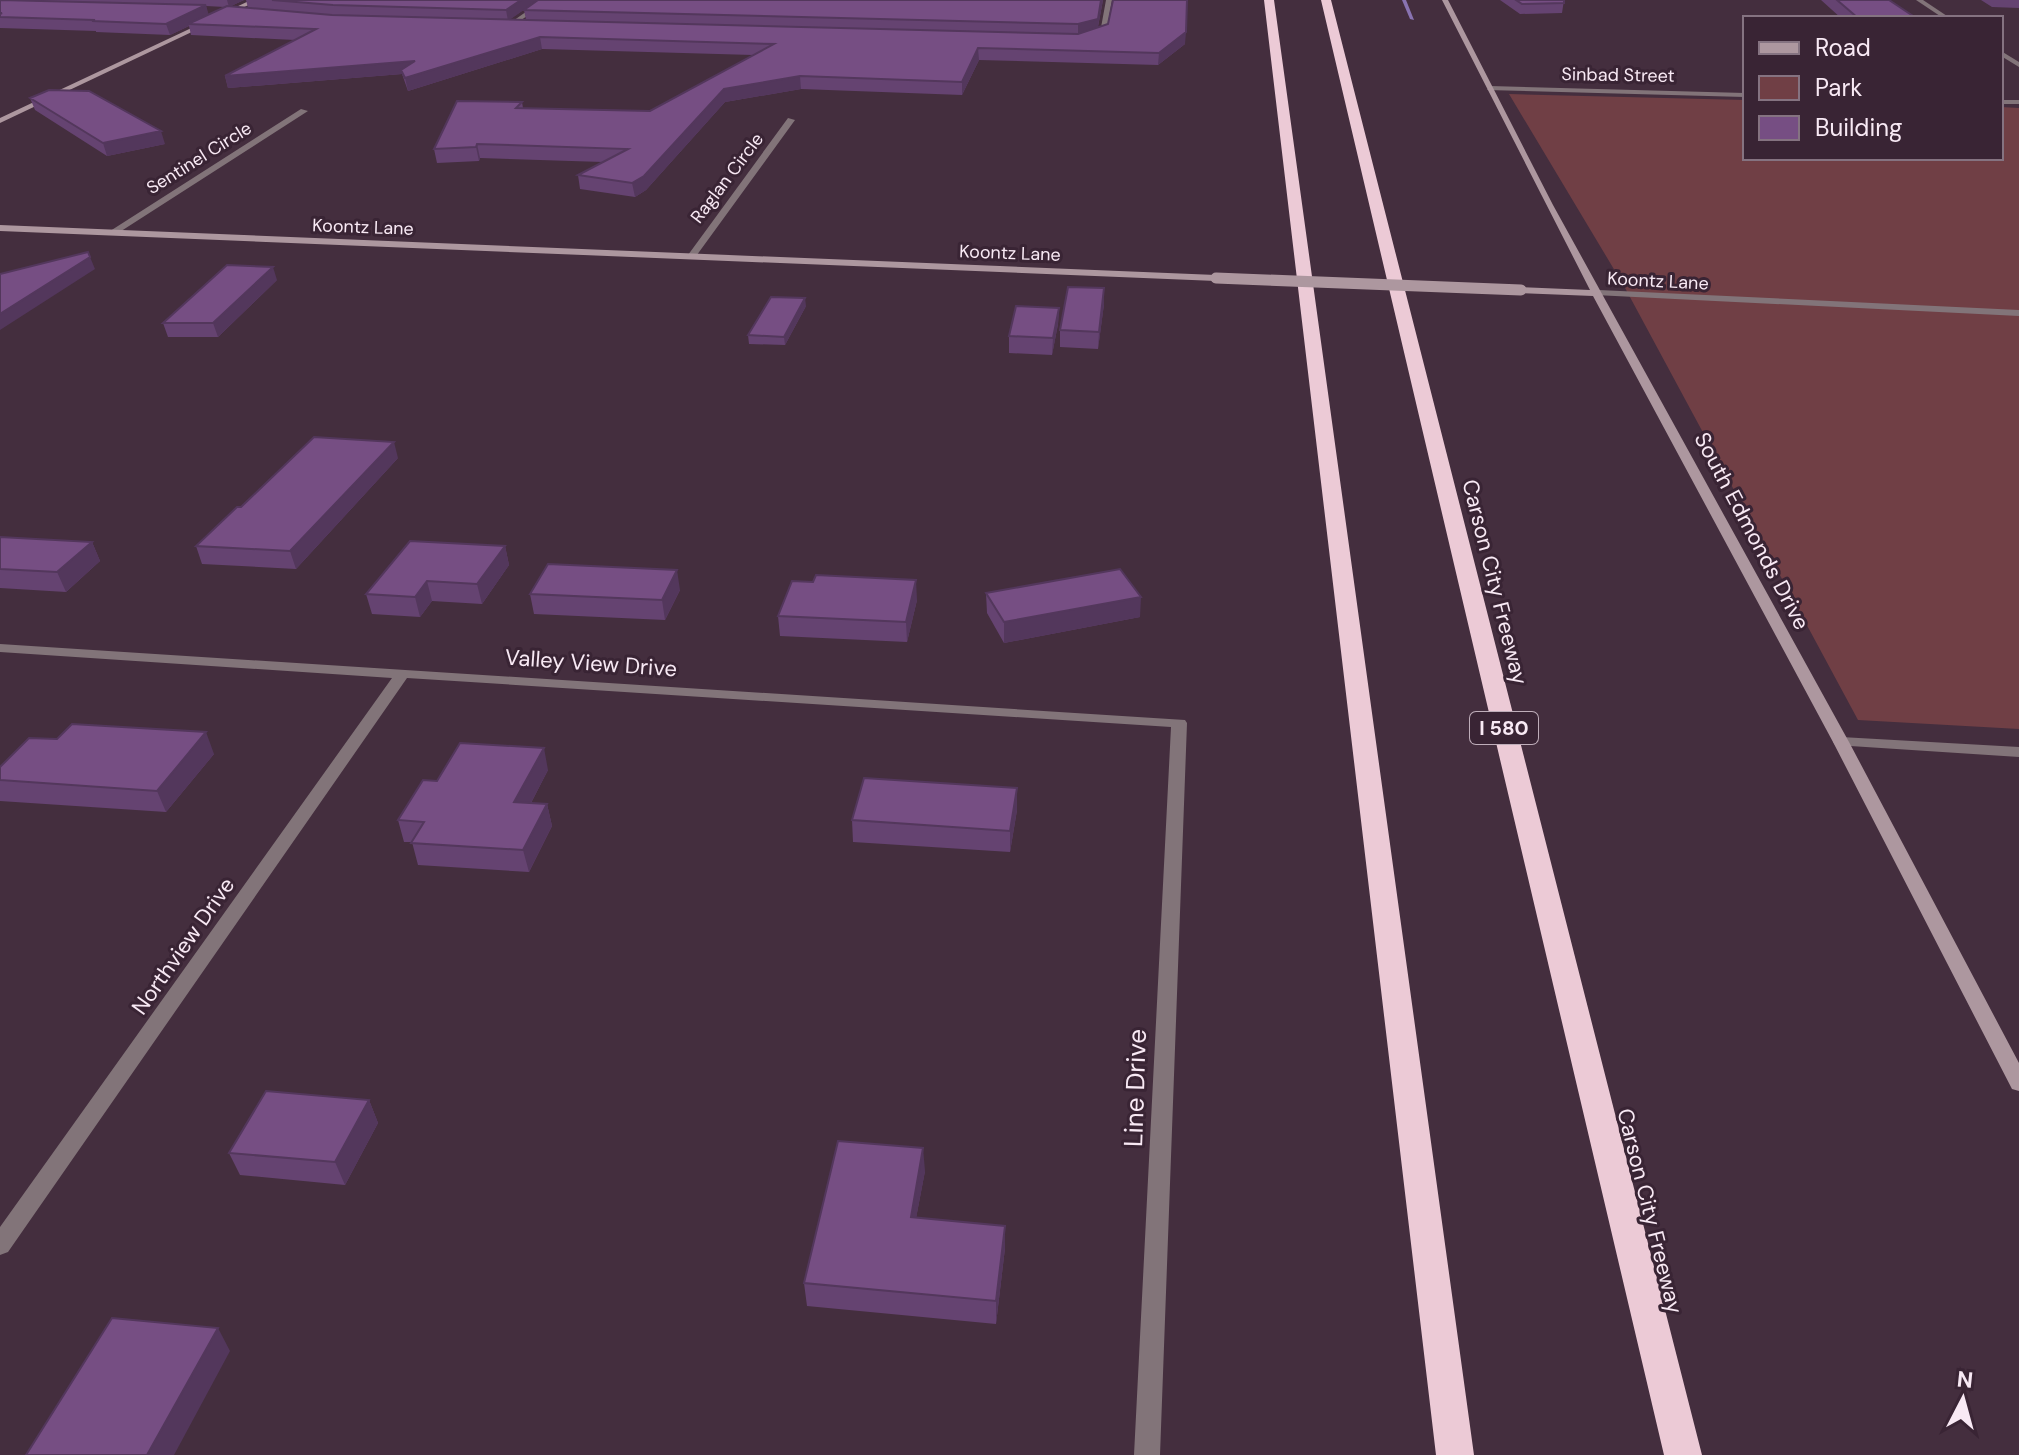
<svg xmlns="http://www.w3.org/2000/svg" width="2019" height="1455" viewBox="0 0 2019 1455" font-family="'DM Sans',sans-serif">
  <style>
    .green { fill: #703f45 }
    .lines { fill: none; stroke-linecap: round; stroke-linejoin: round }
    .stream { fill: #8973b1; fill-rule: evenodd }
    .street { fill: #827479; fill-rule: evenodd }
    .secondary { fill: #ad979f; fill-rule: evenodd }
    .highway { fill: #eccad6; fill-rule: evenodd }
    .secondary-bridge-far1 { stroke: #ad979f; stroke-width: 9 }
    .secondary-bridge { stroke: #ad979f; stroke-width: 11 }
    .wall { fill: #654371; fill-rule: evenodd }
    .shaded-wall { fill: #53375c }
    .building { fill: #764e83; stroke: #53375c; stroke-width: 2 }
    .labels { text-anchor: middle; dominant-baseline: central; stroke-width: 6; stroke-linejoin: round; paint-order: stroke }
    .far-street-label { font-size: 18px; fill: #f8e9f4; stroke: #392434 }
    .shield { fill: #392434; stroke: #bfaeba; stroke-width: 2 }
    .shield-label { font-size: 20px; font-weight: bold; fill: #f8e9f4 }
    .street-label { font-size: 22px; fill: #f8e9f4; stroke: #392434 }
    .near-street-label { font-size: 26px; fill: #f8e9f4; stroke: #392434 }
  </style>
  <rect width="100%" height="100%" fill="#442e3e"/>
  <!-- green -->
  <path class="green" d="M1509,94L1745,100V158H2001V107L2019,108V729L1858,720L1624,286Z"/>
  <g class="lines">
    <!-- stream -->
    <path class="stream" d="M1402,0H1406L1414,20L1410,19Z"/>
    <!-- street -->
    <path class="street" d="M543,0H550L514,25H510V23Z
      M1106,0H1112L1106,34L1090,39V37L1100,33Z
      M1916,0H1923L1950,18H1943Z
      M2001,51L2019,62V67L2001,56Z
      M1490,86L1745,93V97L1487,90Z
      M2001,100H2019V104H2001Z
      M301,109L308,111L115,235L107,233Z
      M788,118L795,120L694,259H688V255Z
      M1599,290L2019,310V316L1595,295V291Z
      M0,644L1185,720L1187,723L1160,1455H1134L1171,727L407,678L8,1252L0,1255V1227L392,678L0,652Z
      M1841,737L2019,747V757L1835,745L1833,742Z"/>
    <!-- secondary -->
    <path class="secondary" d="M251,0H259L0,123V118Z
      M1442,0H1448L1553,205L1849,742L2019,1063V1091L2012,1089L1833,742L1593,296L1521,293L1516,290L1521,287L1590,290Z
      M0,225L1216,275L1221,278L1216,281L0,231Z"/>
    <!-- highway -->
    <path class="highway" d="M1264,0H1274L1474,1455H1436Z
      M1321,0H1331L1702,1455H1664Z"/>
    <!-- secondary-bridge-far1 -->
    <path class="secondary-bridge-far1" d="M1216,278L1253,279"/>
    <!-- secondary-bridge -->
    <path class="secondary-bridge" d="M1216,278L1521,290"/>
  </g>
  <!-- wall -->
  <path class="wall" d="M0,0H244L231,6L248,8L246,0H538L510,19L526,20L524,10L1103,0L1098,27L1185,44L1158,65L979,60L962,95L801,89L725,102L646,190L635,197L580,189L578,175L603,162L480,158L479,161L437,163L434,149L522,102L523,108L650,111L753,55L542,49L408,91L402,74L228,88L225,76L295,40L191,35L189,26L170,35L96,32V31L0,28ZM206,6L225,7L208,15Z
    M1500,0H1564L1562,13L1520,14Z
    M1821,0H1889L1916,18H1841Z
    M1981,0H2019V8L1992,7Z
    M30,98L165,144L107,156L35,110Z
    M277,280L218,337H168L163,323Z
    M1104,288V304L1098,349L1060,347V330Z
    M806,306L785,345L749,344L748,335Z
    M1059,308L1058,324L1052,355L1009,353V336Z
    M398,458L296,569L202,564L196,546L241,507Z
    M0,537L92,542L100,561L66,592L0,588Z
    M505,546L509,565L482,604L432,601L420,617L372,614L366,594Z
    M680,590L665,620L534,614L530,594Z
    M986,593L1140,617L1004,643L987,613Z
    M917,600L907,642L780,636L778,616Z
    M214,754L166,812L0,801V767Z
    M548,770L531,803L547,804L552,826L529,872L418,865L412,842H404L398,820L437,781Z
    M1017,810L1010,852L853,842L852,820Z
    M369,1100L378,1123L345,1185L240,1175L229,1153Z
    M925,1171L916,1218L1005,1248L996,1324L807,1306L804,1283Z"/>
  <!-- shaded-wall -->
  <path class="shaded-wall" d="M227,0H244L229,7Z
    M521,0H538L508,21L506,10Z
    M1101,0H1103L1097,31L1078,35V24Z
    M206,5L209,16L188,24L189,26L170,35L166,24Z
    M1186,32L1185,44L1158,65L1159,53Z
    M540,37L542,49L408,91L405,78Z
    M978,48L979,60L962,95V82Z
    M415,61L401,70L402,74L228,88L225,76Z
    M800,76L801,89L725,102L646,190L635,197L632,183L724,89Z
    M161,131L165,144L107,156L103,143Z
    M477,144L480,158L479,161L476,147Z
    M90,257L95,269L0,330V314Z
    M273,267L277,280L218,337L213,323Z
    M1104,288V304L1098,349L1099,332Z
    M805,298L806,306L785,345L784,337Z
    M1059,308L1058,324L1052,355L1053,338Z
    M394,442L398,458L296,569L290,551Z
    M92,542L100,561L66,592L57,572Z
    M505,546L509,565L482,604L477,584Z
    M677,570L680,590L665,620L662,600Z
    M916,580L917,600L907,642L906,622Z
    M427,581L432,601L420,617L415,597Z
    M1141,597L1140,617L1004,643V622Z
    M206,732L214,754L166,812L157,791Z
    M544,748L548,770L520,824L514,802Z
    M1017,788V810L1010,852V831Z
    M547,804L552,826L529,872L523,850Z
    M369,1100L378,1123L345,1185L335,1162Z
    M923,1148L925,1171L912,1240L911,1217Z
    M1005,1226V1248L996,1324V1301Z
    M218,1328L230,1351L174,1455H147Z"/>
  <!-- building -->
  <path class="building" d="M0,0L206,5L166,24L92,21L95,20L0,17V14L2,13H0Z
    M272,0H521L506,10L333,5Z
    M538,0H1101L1098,19L1078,24L524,10Z
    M1113,0H1187L1186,32L1159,53L978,48L962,82L800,76L724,89L644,176L632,183L578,175L628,149L477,144L476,147L434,149L457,101L522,102L516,108L650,111L774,44L540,37L405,78L401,70L415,61L225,76L316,29L188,24L227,6L332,15L1078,34L1108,24Z
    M1516,0H1564V3L1522,4Z
    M1837,0H1889L1916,18H1858Z
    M49,90L89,91L161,131L103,143L30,98Z
    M88,252L90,257L0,314V274Z
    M227,265L273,267L213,323H163Z
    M1068,287L1104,288L1099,332L1060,330Z
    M771,297L805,298L784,337L748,335Z
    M1016,306L1059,308L1053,338L1009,336Z
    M314,437L394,442L290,551L196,546L237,507H241Z
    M0,537L92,542L57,572L0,569Z
    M410,541L505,546L477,584L427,581L415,597L366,594Z
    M548,564L677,570L662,600L530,594Z
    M1120,569L1141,597L1004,622L986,593Z
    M816,575L916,580L906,622L778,616L792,581L813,582Z
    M72,724L206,732L157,791L0,780V767L29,738L57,739Z
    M460,743L544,748L514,802L547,804L523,850L411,843L424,822L398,820L423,780L437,781Z
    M864,778L1017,788L1010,831L852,820Z
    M266,1091L369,1100L335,1162L229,1153Z
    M838,1141L923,1148L911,1217L1005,1226L996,1301L804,1283Z
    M112,1318L218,1328L147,1455H26Z"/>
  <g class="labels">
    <!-- far-street labels -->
    <g class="far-street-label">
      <text transform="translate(1618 75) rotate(1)">Sinbad Street</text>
      <text transform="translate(199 158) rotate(-32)">Sentinel Circle</text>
      <text transform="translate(727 178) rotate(-53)">Raglan Circle</text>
      <text transform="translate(363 227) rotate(2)">Koontz Lane</text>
      <text transform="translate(1010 253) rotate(2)">Koontz Lane</text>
      <text transform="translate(1658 281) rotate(3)">Koontz Lane</text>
    </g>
    <!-- shield labels -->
    <rect class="shield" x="1470" y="712" width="68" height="32" rx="6"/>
    <g class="shield-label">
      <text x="1504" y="728">I 580</text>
    </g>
    <!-- street labels -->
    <g class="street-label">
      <text transform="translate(1752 531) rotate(62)">South Edmonds Drive</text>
      <text transform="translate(1495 582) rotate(76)">Carson City Freeway</text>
      <text transform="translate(591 663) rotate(4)">Valley View Drive</text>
      <text transform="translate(183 946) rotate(-55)">Northview Drive</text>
      <text transform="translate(1650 1211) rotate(76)">Carson City Freeway</text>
    </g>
    <!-- near-street labels -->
    <g class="near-street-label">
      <text transform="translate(1135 1088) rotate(-88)">Line Drive</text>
    </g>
  </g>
  <!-- legend -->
  <rect x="1743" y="16" width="260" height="144" fill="#392434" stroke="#857381" stroke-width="2"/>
  <rect x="1759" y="42" width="40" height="12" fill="#ad979f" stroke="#857381" stroke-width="2"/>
  <text x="1815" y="56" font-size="24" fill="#f8e9f4">Road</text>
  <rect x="1759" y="76" width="40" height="24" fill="#703f45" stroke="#857381" stroke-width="2"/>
  <text x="1815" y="96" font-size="24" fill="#f8e9f4">Park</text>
  <rect x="1759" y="116" width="40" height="24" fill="#764e83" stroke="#857381" stroke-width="2"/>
  <text x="1815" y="136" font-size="24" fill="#f8e9f4">Building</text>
  <!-- north arrow -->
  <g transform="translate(1963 1399) rotate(6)" stroke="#392434" stroke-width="6" paint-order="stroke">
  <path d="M0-6L14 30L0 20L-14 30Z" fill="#f8e9f4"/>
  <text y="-12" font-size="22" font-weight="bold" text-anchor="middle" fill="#f8e9f4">N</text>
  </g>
</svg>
